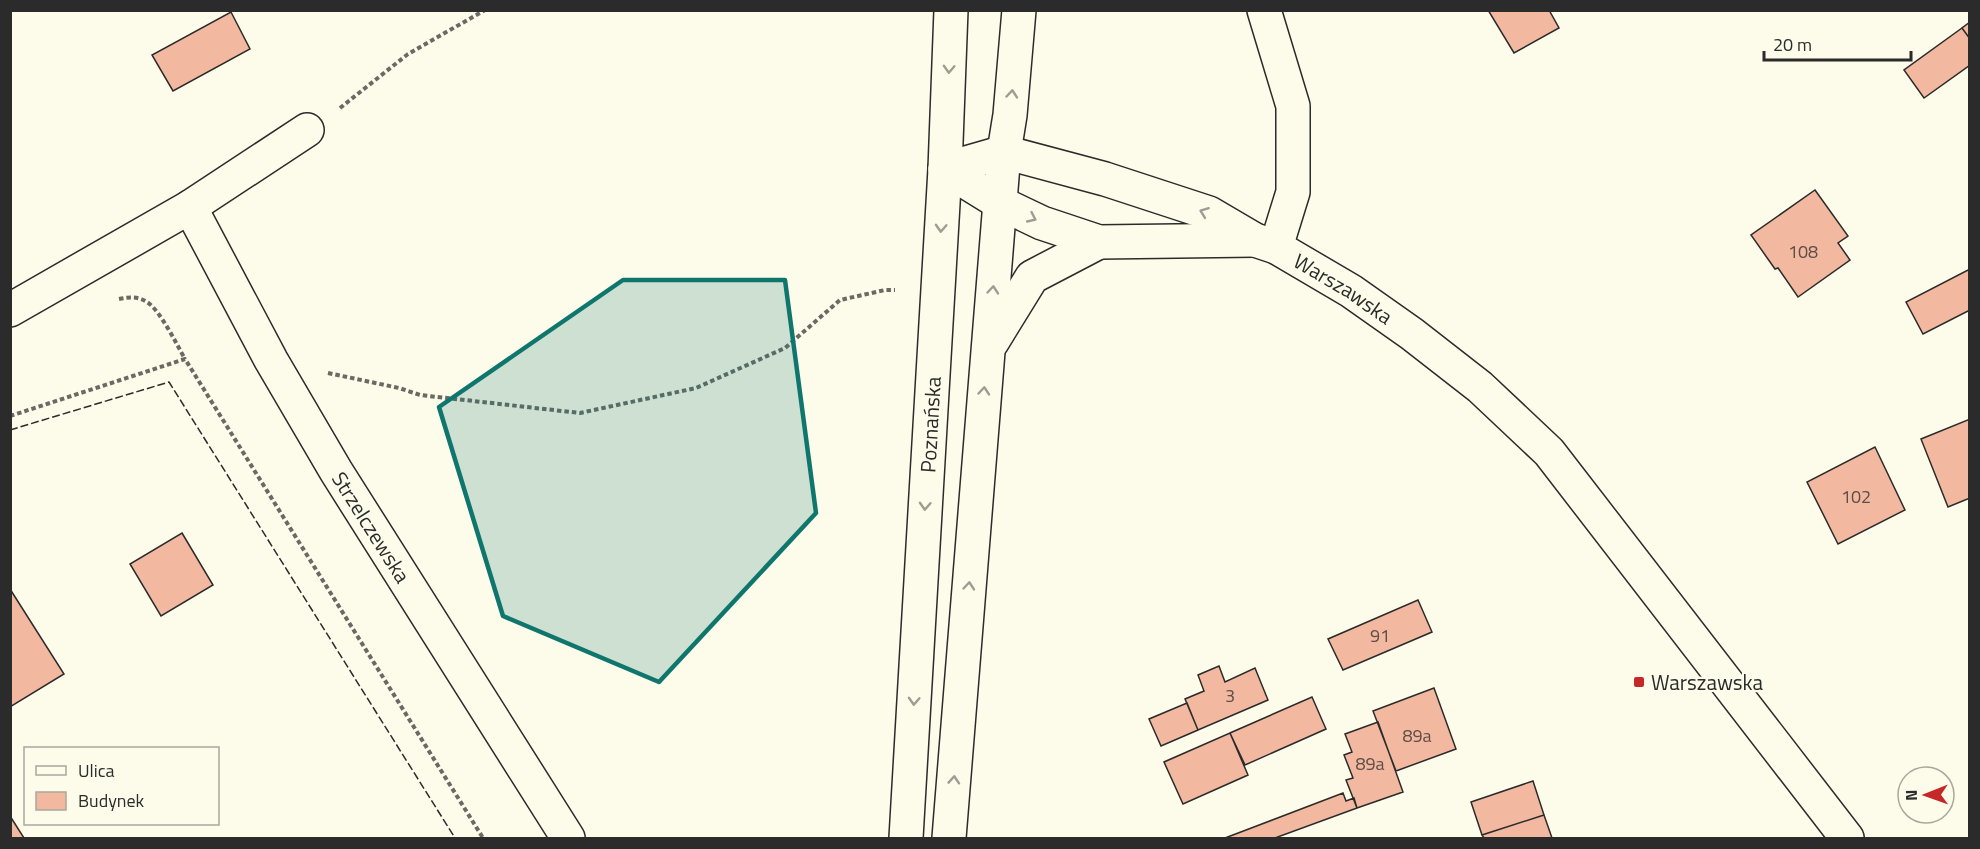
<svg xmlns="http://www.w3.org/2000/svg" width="1980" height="849" viewBox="0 0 1980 849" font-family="'Titillium Web',sans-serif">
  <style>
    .building { fill: #f2b8a0; stroke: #2b2b2b; stroke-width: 1.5 }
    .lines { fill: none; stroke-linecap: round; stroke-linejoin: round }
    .minor-casing { stroke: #2b2b2b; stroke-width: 36 }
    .major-casing { stroke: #2b2b2b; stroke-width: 36 }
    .path { stroke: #6a6964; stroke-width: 4; stroke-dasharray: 4.5 3; stroke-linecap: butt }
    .minor { stroke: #fdfbea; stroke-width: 33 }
    .major { stroke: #fdfbea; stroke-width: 33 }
    .fence { stroke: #2b2b2b; stroke-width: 1.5; stroke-dasharray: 8 3; stroke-linecap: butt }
    .oneway { stroke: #9e9d94 }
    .marked { fill: #0f766e; fill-opacity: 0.2; stroke: #0f766e; stroke-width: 4.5; stroke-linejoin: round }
    .poi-dot { fill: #c62828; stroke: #fdfbea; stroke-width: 2 }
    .labels { text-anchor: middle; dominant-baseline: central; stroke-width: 4.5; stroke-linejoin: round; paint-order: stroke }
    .number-label { font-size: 18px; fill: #5d4e48 }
    .street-label { font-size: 21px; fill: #2b2b2b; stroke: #fdfbea }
    .poi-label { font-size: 21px; fill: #2b2b2b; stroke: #fdfbea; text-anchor: start }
  </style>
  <rect width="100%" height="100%" fill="#fdfbea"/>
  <!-- building -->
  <path class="building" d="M1488,10H1549L1559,28L1514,53Z
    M231,12L250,49L173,91L152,55Z
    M1970,22V39L1962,28Z
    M1962,28L1970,39V65L1924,98L1904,70Z
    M1815,190L1848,236L1838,243L1850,260L1798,297L1778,268L1775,269L1751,235Z
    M1970,269V310L1923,334L1906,302Z
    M1970,419V498L1948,507L1921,439Z
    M1875,447L1905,510L1838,544L1807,482Z
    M182,533L213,585L161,616L130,564Z
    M10,589L64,674L10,707Z
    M1418,600L1432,632L1343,670L1328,639Z
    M1219,666L1225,682L1255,668L1268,700L1198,730L1185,699L1204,691L1198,675Z
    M1434,688L1456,749L1396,771L1373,711Z
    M1312,697L1326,729L1245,765L1230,733Z
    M1187,703L1198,730L1161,746L1149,719Z
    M1378,722L1403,792L1357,808L1346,780L1353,778L1344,755L1352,752L1345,734Z
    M1230,733L1248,775L1183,804L1164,762Z
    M1533,781L1544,815L1482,835L1471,802Z
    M1343,793L1346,801L1354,798L1357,808L1275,838H1225Z
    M1544,815L1552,838H1484L1482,835Z
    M10,816L24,838H10Z"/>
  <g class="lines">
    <!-- minor casing -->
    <g class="minor-casing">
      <g id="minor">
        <path d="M1264,10L1293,106V192L1276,247"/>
        <path id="s1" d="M190,207L271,360L336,471L568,838"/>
        <path d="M10,310L190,207L307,130"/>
      </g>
    </g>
    <!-- major casing -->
    <g class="major-casing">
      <g id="major">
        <path id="s2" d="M945,169L1004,152L1105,179L1209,213L1255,240L1276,247L1351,291L1412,334L1480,387L1549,452L1847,838"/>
        <path d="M945,169L1000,203L1042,223L1099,242L1255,240"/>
        <path d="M992,342L1032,277L1099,242"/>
        <path id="s3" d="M906,838L945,169L951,10"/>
        <path d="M949,838L1004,152L1010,115L1019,10"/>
      </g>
    </g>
    <!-- path -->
    <path class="path" d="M340,108L408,54L485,10
      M119,299C129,297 138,296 147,302C160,310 177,345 185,359
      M328,373L399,388L420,395L580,413L696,388L785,348L840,300L885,290H895
      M10,416L185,359L483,838"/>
    <!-- minor -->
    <use href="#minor" class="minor"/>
    <!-- major -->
    <use href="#major" class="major"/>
    <!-- fence -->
    <path class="fence" d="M10,430L169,382L455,838"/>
  </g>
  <!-- one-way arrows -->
  <defs><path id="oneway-chevron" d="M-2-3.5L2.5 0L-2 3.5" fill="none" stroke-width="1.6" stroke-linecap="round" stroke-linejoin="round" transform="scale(1.5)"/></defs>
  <g class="oneway">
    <use href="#oneway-chevron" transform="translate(949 69) rotate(92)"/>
    <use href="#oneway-chevron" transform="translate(1012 94) rotate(-85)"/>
    <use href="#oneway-chevron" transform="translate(1204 212) rotate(-159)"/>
    <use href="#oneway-chevron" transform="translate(1032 218) rotate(25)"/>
    <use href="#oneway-chevron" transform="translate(941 228) rotate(93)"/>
    <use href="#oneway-chevron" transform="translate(993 290) rotate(-85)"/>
    <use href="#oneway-chevron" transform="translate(984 391) rotate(-85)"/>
    <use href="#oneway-chevron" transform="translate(925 506) rotate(93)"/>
    <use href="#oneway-chevron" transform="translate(969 586) rotate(-85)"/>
    <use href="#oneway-chevron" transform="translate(914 701) rotate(93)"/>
    <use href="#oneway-chevron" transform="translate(954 780) rotate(-86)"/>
  </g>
  <!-- marked area -->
  <path class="marked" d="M623,280H785L816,513L659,682L503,616L439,407Z"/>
  <!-- markers -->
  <rect class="poi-dot" x="1633" y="676" width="12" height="12" rx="3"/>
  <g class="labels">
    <!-- number labels -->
    <g class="number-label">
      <text x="1803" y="251">108</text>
      <text x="1856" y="496">102</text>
      <text x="1380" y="635">91</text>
      <text x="1230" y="695">3</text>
      <text x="1417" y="735">89a</text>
      <text x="1370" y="763">89a</text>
    </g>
    <!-- street labels -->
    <g class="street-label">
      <text stroke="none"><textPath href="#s2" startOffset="430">Warszawska</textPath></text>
      <text stroke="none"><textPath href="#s3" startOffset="414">Poznańska</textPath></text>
      <text stroke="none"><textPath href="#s1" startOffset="368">Strzelczewska</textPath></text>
    </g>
    <!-- poi labels -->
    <g class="poi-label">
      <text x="1651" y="682">Warszawska</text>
    </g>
  </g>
  <!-- border -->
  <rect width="1980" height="849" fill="none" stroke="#2b2b2b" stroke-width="24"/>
  <!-- legend -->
  <rect x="24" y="747" width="195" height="78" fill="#fdfbea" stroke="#a9a89e" stroke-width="1.5"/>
  <rect x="36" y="766" width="30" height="9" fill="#fdfbea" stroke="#a9a89e" stroke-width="1.5"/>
  <text x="78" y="777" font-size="18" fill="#2b2b2b">Ulica</text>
  <rect x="36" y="792" width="30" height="18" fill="#f2b8a0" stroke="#a9a89e" stroke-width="1.5"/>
  <text x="78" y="807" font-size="18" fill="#2b2b2b">Budynek</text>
  <!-- north arrow -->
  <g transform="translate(1926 795) rotate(269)"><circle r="28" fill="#fdfbea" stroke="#a9a89e" stroke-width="1.5"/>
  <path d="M0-4.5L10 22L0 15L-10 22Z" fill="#c62828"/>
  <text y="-9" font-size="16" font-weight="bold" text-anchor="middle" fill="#2b2b2b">N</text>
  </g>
  <!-- scale -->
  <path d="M1764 51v9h147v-9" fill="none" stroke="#2b2b2b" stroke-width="3"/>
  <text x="1773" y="51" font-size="18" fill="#2b2b2b" stroke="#fdfbea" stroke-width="4.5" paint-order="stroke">20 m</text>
</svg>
